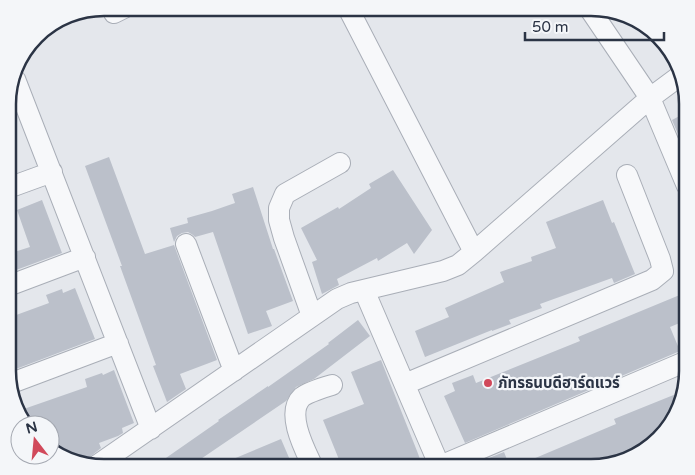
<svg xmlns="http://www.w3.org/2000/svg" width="695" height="475" viewBox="0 0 695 475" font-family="'Varela Round','Noto Sans Thai',sans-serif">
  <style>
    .building { fill: #bbc0ca }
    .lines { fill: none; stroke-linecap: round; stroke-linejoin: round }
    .street-casing { stroke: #a9aeb7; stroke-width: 22 }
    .street { stroke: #f7f8fa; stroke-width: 20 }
    .poi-dot { fill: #d1495b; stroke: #f4f6f9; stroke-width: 2 }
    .labels { text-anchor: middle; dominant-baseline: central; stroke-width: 4.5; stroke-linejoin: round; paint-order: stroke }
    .poi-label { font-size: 15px; font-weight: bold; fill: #2b3445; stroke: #f4f6f9; text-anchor: start }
    .rim { fill: none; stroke: #2b3445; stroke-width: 2.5 }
  </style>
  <rect width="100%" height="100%" fill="#e4e7ec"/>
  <!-- building -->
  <path class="building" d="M687,112V130L678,134L672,120Z
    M109,157L145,254L174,245L217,360L180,374L186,389L167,402L153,366L156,365L120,266H122L85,166Z
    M393,170L432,230L414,254L407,243L378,261L377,258L337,279L339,285L322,294L312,262L317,260L301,228L338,207L339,209L371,188L369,184Z
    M253,187L273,249H274L293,301L266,311L272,326L248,334L213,232L195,237L193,235L188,232L182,233L177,236L174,242L170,228L188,223L187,218L212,211L235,203L232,194Z
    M42,200L62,253L8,273V254L30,247L17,210Z
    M603,200L612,223L614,222L635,274L614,283L612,278L540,304L542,308L509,320L511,324L492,331V330L425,357L415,331L449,317L445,308L504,282L500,272L532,261L531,257L556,248L546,222Z
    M75,288L95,339L8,372V318L49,303L46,295L62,289L63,293Z
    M687,292V320L670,327L680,351L465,443L444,396L455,391L452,383L473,375L476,383L580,341L578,337Z
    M358,320L370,336L314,379L296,387L286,401L189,467H153L219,421L218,420L268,386V387L329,344L328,343Z
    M381,360L417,451L423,467H342L323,420L364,404L351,372Z
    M114,370L134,423L122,428L123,433L118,436L99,443L101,448L86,460L82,461L50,449V425H26L21,419L18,411L87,387L85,379L102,373L103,375Z
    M681,392L668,429L634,457L591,468L536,467L533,459L616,424L614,419Z
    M281,439L293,467H214Z
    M504,452L510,467H487L484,460Z"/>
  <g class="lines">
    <!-- street casing -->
    <g class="street-casing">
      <path id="street" d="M348,8L474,252
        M589,8L650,98L687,186
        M114,13L124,8
        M15,79L151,429
        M8,188L52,172
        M186,244L234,371
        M8,286L85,257
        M364,290L440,467
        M312,316L284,238L279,220V208L285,194L340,163
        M9,384L118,343
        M405,384L652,280L663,271L660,259L627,175
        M96,466L337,299L351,293L443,271L458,265L474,252L650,98L681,75
        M440,466L687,361
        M313,467C305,450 285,413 302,397C307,393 325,387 332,385"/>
    </g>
    <!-- street -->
    <use href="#street" class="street"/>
  </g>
  <!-- markers -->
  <circle class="poi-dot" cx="488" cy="383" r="5"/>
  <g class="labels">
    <!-- poi labels -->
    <g class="poi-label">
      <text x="498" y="383">ภัทรธนบดีฮาร์ดแวร์</text>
    </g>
  </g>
  <!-- crop -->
  <path d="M0 0H695V475H0ZM104 16H591A88 88 0 0 1 679 104V371A88 88 0 0 1 591 459H104A88 88 0 0 1 16 371V104A88 88 0 0 1 104 16Z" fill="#f4f6f9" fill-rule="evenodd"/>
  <path class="rim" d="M104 16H591A88 88 0 0 1 679 104V371A88 88 0 0 1 591 459H104A88 88 0 0 1 16 371V104A88 88 0 0 1 104 16Z"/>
  <!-- north arrow -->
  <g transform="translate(35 440) rotate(344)"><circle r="24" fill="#f4f6f9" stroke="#a4a8b1"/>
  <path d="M0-4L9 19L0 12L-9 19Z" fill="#d1495b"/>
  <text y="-8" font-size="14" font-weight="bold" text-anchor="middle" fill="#2b3445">N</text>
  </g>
  <!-- scale -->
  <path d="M525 32v8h139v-8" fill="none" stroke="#2b3445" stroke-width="2.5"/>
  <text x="532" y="32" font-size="15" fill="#2b3445" stroke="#f4f6f9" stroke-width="4" paint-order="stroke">50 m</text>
</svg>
